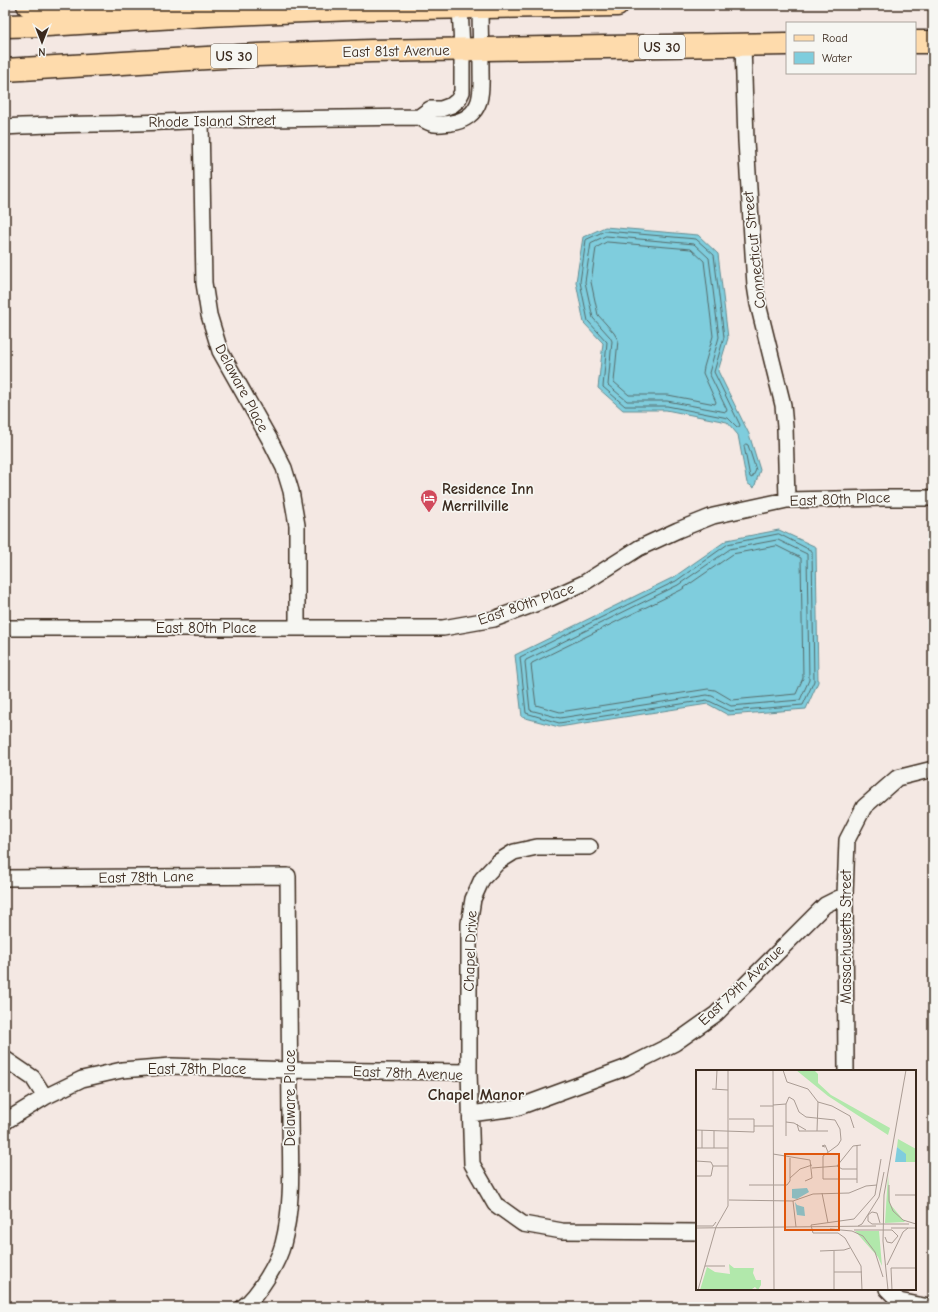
<svg xmlns="http://www.w3.org/2000/svg" width="938" height="1312" viewBox="0 0 938 1312" font-family="'Comic Neue',sans-serif">
  <style>
    .water { fill: #7fcddd; stroke: #648c91 }
    .lines { fill: none; stroke-linecap: round; stroke-linejoin: round }
    .shore { stroke: #566b6a; stroke-width: 1 }
    .minor-casing { stroke: #3b2a1e; stroke-width: 18 }
    .primary-casing { stroke: #3b2a1e; stroke-width: 25 }
    .motorway-casing { stroke: #3b2a1e; stroke-width: 25 }
    .minor { stroke: #f6f6f2; stroke-width: 15 }
    .primary { stroke: #fedbac; stroke-width: 22 }
    .motorway { stroke: #fedbac; stroke-width: 22 }
    .labels { text-anchor: middle; dominant-baseline: central; stroke-width: 3.5; stroke-linejoin: round; paint-order: stroke }
    .shield { fill: #f6f6f2; stroke: #73675e; stroke-width: 1 }
    .shield-label { font-size: 14px; font-weight: bold; fill: #3b2a1e }
    .street-label { font-size: 15px; fill: #3b2a1e; stroke: #f6f6f2 }
    .poi-label { font-size: 15px; font-weight: bold; fill: #3b2a1e; stroke: #f6f6f2; text-anchor: start }
    .neighbourhood-label { font-size: 16px; font-weight: bold; fill: #3b2a1e; stroke: #f6f6f2 }
    .inset-road { fill: none; stroke: #aa9c94; stroke-width: 1 }
    .view { fill: #df570d; fill-opacity: 0.15; stroke: #df570d; stroke-width: 2 }
    .inset-edge { fill: none; stroke: #3b2a1e; stroke-width: 2 }
  </style>
  <rect width="100%" height="100%" fill="#f4e8e3"/>
  <filter id="ink" filterUnits="userSpaceOnUse"><feTurbulence type="fractalNoise" baseFrequency=".025" numOctaves="2"/><feDisplacementMap in="SourceGraphic" scale="8" xChannelSelector="R" yChannelSelector="G"/><feConvolveMatrix kernelMatrix="1 2 1 2 8 2 1 2 1" color-interpolation-filters="sRGB"/></filter>
  <g filter="url(#ink)">
    <!-- water -->
    <path class="water" d="M605,227L698,235L718,254L728,338L718,371L749,434L760,470L754,488L747,483L738,435L727,422L666,410H623L598,388L603,343L584,323L576,282L583,237Z
      M779,530L816,547L818,682L806,709L728,715L708,704L559,727L522,717L515,655L674,577L727,540Z"/>
    <g class="lines">
      <!-- shore -->
      <path class="shore" d="M605,231L696,239L714,255L724,337L714,372L740,425L739,427H737L728,418L667,406H625L603,387L607,342L588,321L580,282L586,240Z
        M606,236L694,244L709,258L719,337L709,373L727,410L726,412L667,401H627L608,385L612,341L610,337L593,318L585,282L591,243Z
        M607,242L691,249L704,261L713,336L704,367L703,373L716,402L715,404L668,395H629L614,382L618,340L614,333L598,315L591,282L596,248Z
        M746,444L748,445L756,470L752,478L750,477L744,446Z
        M779,534L812,551L814,681L803,705L730,711L707,700L559,723L526,713L520,657L676,581L728,544Z
        M778,540L807,554L809,680L800,700L731,706L712,696L707,695L560,718L530,710L525,662L526,660L678,585L730,549Z
        M777,546L801,558L803,678L796,694L732,700L715,690L708,689L560,712L536,705L531,665L532,663L681,590L733,554Z"/>
      <!-- minor casing -->
      <g class="minor-casing">
        <path id="minor" d="M743,45L746,141L755,285L758,304L783,405L785,427L787,500
          M419,117L430,109H441L452,105L458,100L462,92V50L460,5
          M201,120L204,283L209,315L220,351L270,440L284,468L291,491L297,525V628
          M5,127C70,123 136,125 201,120L419,117C433,126 435,125 451,123C464,121 475,114 479,101C482,91 481,80 481,70C481,48 480,27 480,5
          M5,628H443L494,619L551,598L584,583L639,548L678,530L713,516L787,500L884,498H933
          M590,847H537L514,852L498,862L482,879L473,899L469,924V1072L472,1164L495,1204L523,1224L562,1231L697,1232
          M5,878L288,876C289,955 290,1035 290,1115C290,1158 294,1202 283,1244C278,1263 258,1296 243,1307
          M5,1059L33,1078L45,1097L82,1079L122,1070L171,1066L290,1070L469,1072
          M846,1071L845,895L847,840L864,807L897,778L933,769
          M470,1114L516,1108L625,1068L675,1043L716,1014L825,905L845,895
          M5,1122L9,1119L45,1097
          M887,1289L899,1301L929,1307"/>
      </g>
      <!-- primary casing -->
      <g class="primary-casing">
        <path id="primary" d="M5,26L47,25L208,15L354,9L617,5
          M915,42H933
          M5,70L257,55L371,51L787,44"/>
      </g>
      <!-- motorway casing -->
      <g class="motorway-casing">
        <path id="motorway" d="M28,5L168,17"/>
      </g>
      <!-- minor -->
      <use href="#minor" class="minor"/>
      <!-- primary -->
      <use href="#primary" class="primary"/>
      <!-- motorway -->
      <use href="#motorway" class="motorway"/>
    </g>
  </g>
  <!-- icons -->
  <defs>
    <g id="hotel-pin" transform="scale(0.9)"><path d="M0 17L-7.5 6A9.5 9.5 0 1 1 7.5 6Z" fill="#d1495b" stroke="#f6f6f2"/><path d="M-6-4.5h1.5V1H6V5H4.5V3h-9V5H-6ZM-4 0a1.8 1.8 0 1 1 3.6 0ZM.5 0V-2.5h3Q6-2.5 6 0Z" fill="#fff"/></g>
  </defs>
  <g fill-rule="evenodd">
    <use href="#hotel-pin" x="429" y="498"/>
  </g>
  <g class="labels">
    <!-- shield labels -->
    <g class="shield">
      <rect x="639" y="35" width="46" height="24" rx="3"/>
      <rect x="211" y="44" width="46" height="24" rx="3"/>
    </g>
    <g class="shield-label">
      <text x="662" y="47">US 30</text>
      <text x="234" y="56">US 30</text>
    </g>
    <!-- street labels -->
    <g class="street-label">
      <text transform="translate(396 51) rotate(-1)">East 81st Avenue</text>
      <text transform="translate(212 121) rotate(-1)">Rhode Island Street</text>
      <text transform="translate(754 250) rotate(-96)">Connecticut Street</text>
      <text transform="translate(242 388) rotate(62)">Delaware Place</text>
      <text transform="translate(840 499) rotate(-2)">East 80th Place</text>
      <text transform="translate(526 604) rotate(-19)">East 80th Place</text>
      <text x="206" y="628">East 80th Place</text>
      <text transform="translate(146 877) rotate(-1)">East 78th Lane</text>
      <text transform="translate(846 937) rotate(-90)">Massachusetts Street</text>
      <text transform="translate(470 951) rotate(-88)">Chapel Drive</text>
      <text transform="translate(741 985) rotate(-43)">East 79th Avenue</text>
      <text x="197" y="1069">East 78th Place</text>
      <text transform="translate(408 1073) rotate(2)">East 78th Avenue</text>
      <text transform="translate(290 1098) rotate(-90)">Delaware Place</text>
    </g>
    <!-- poi labels -->
    <g class="poi-label">
      <text x="442" y="489">Residence Inn<tspan x="442" dy="17">Merrillville</tspan></text>
    </g>
    <!-- neighbourhood labels -->
    <g class="neighbourhood-label">
      <text x="476" y="1095">Chapel Manor</text>
    </g>
  </g>
  <!-- overview -->
  <g transform="translate(696 1070)">
    <rect width="220" height="220" fill="#f4e8e3"/>
    <path d="M100,0H118L122,4V13L135,25L194,58L192,65L132,26ZM202,69L220,79V92H210L207,82L201,77ZM192,105L194,134L209,152L189,153ZM159,161H183L186,196L182,187ZM33,194L38,198H58L57,203L60,210H65V215L62,220L59,217L56,219L4,220L11,197L19,202L34,204Z" fill="#b1e8ab"/>
    <path d="M201,77L210,84V92H199ZM111,118L113,122L101,129L96,128V119ZM99,132L101,135L108,137L109,146L101,145Z" fill="#7fcddd"/>
    <path class="inset-road" d="M77,0L78,220M87,0L91,12L112,19L122,32L136,36L154,46L158,58M16,19L32,20M20,19L21,0M90,34V66M77,35L90,34L93,27L98,30L103,42L110,47L139,50L144,59L145,70L142,75L127,86V109H161M64,36H77M90,52L98,53L110,60M101,54L103,61H132M58,56H77M0,60L58,62V49H33M121,61L122,32M161,75V113M129,77L126,76L129,75L132,82M0,78H32M6,78V60M18,78V61M77,84L114,90L116,108L109,111M0,91L15,92L17,96L15,106H0M17,96H32M141,96L157,76L165,75M116,98L141,96L146,99H161M94,108L104,99L116,95M53,115H91L94,111V88M193,115V131L197,141L207,150L220,154M126,123L132,153M199,125H220M33,130L97,131L117,124L153,123L170,116L181,115M97,131L100,157M184,153L181,143L176,142L172,145V151L176,154H213M0,156H17L20,152M162,156L166,154L183,127L188,102M0,158L180,156M195,158H220M134,159L156,161L167,166L179,182L187,207M158,160H196L202,166L196,173L191,172L189,167M124,181L148,180L154,178M138,181V220M191,195L207,162L212,158M9,196H29M138,202H166M2,220L20,157L32,136V0M166,220L165,196L149,168L142,163H117L115,155L158,149L179,125L185,89M192,220L187,171L188,125L210,0M196,220L195,198H220"/>
    <path class="view" d="M89,84H143V160H89Z"/>
    <rect width="220" height="220" class="inset-edge"/>
  </g>
  <!-- margin -->
  <rect width="938" height="1312" fill="none" stroke="#f6f6f2" stroke-width="20"/>
  <rect x="10" y="10" width="918" height="1292" fill="none" stroke="#3b2a1e" stroke-width="1.5" filter="url(#ink)"/>
  <!-- legend -->
  <rect x="786" y="22" width="130" height="52" fill="#f6f6f2" stroke="#aba49d"/>
  <rect x="794" y="35" width="20" height="6" fill="#fedbac" stroke="#aba49d"/>
  <text x="822" y="42" font-size="12" fill="#3b2a1e">Road</text>
  <rect x="794" y="52" width="20" height="12" fill="#7fcddd" stroke="#aba49d"/>
  <text x="822" y="62" font-size="12" fill="#3b2a1e">Water</text>
  <!-- north arrow -->
  <g transform="translate(42 42) rotate(180)" stroke="#f6f6f2" stroke-width="3" paint-order="stroke">
  <path d="M0-3L7 15L0 10L-7 15Z" fill="#3b2a1e"/>
  <text y="-6" font-size="11" font-weight="bold" text-anchor="middle" fill="#3b2a1e">N</text>
  </g>
</svg>
